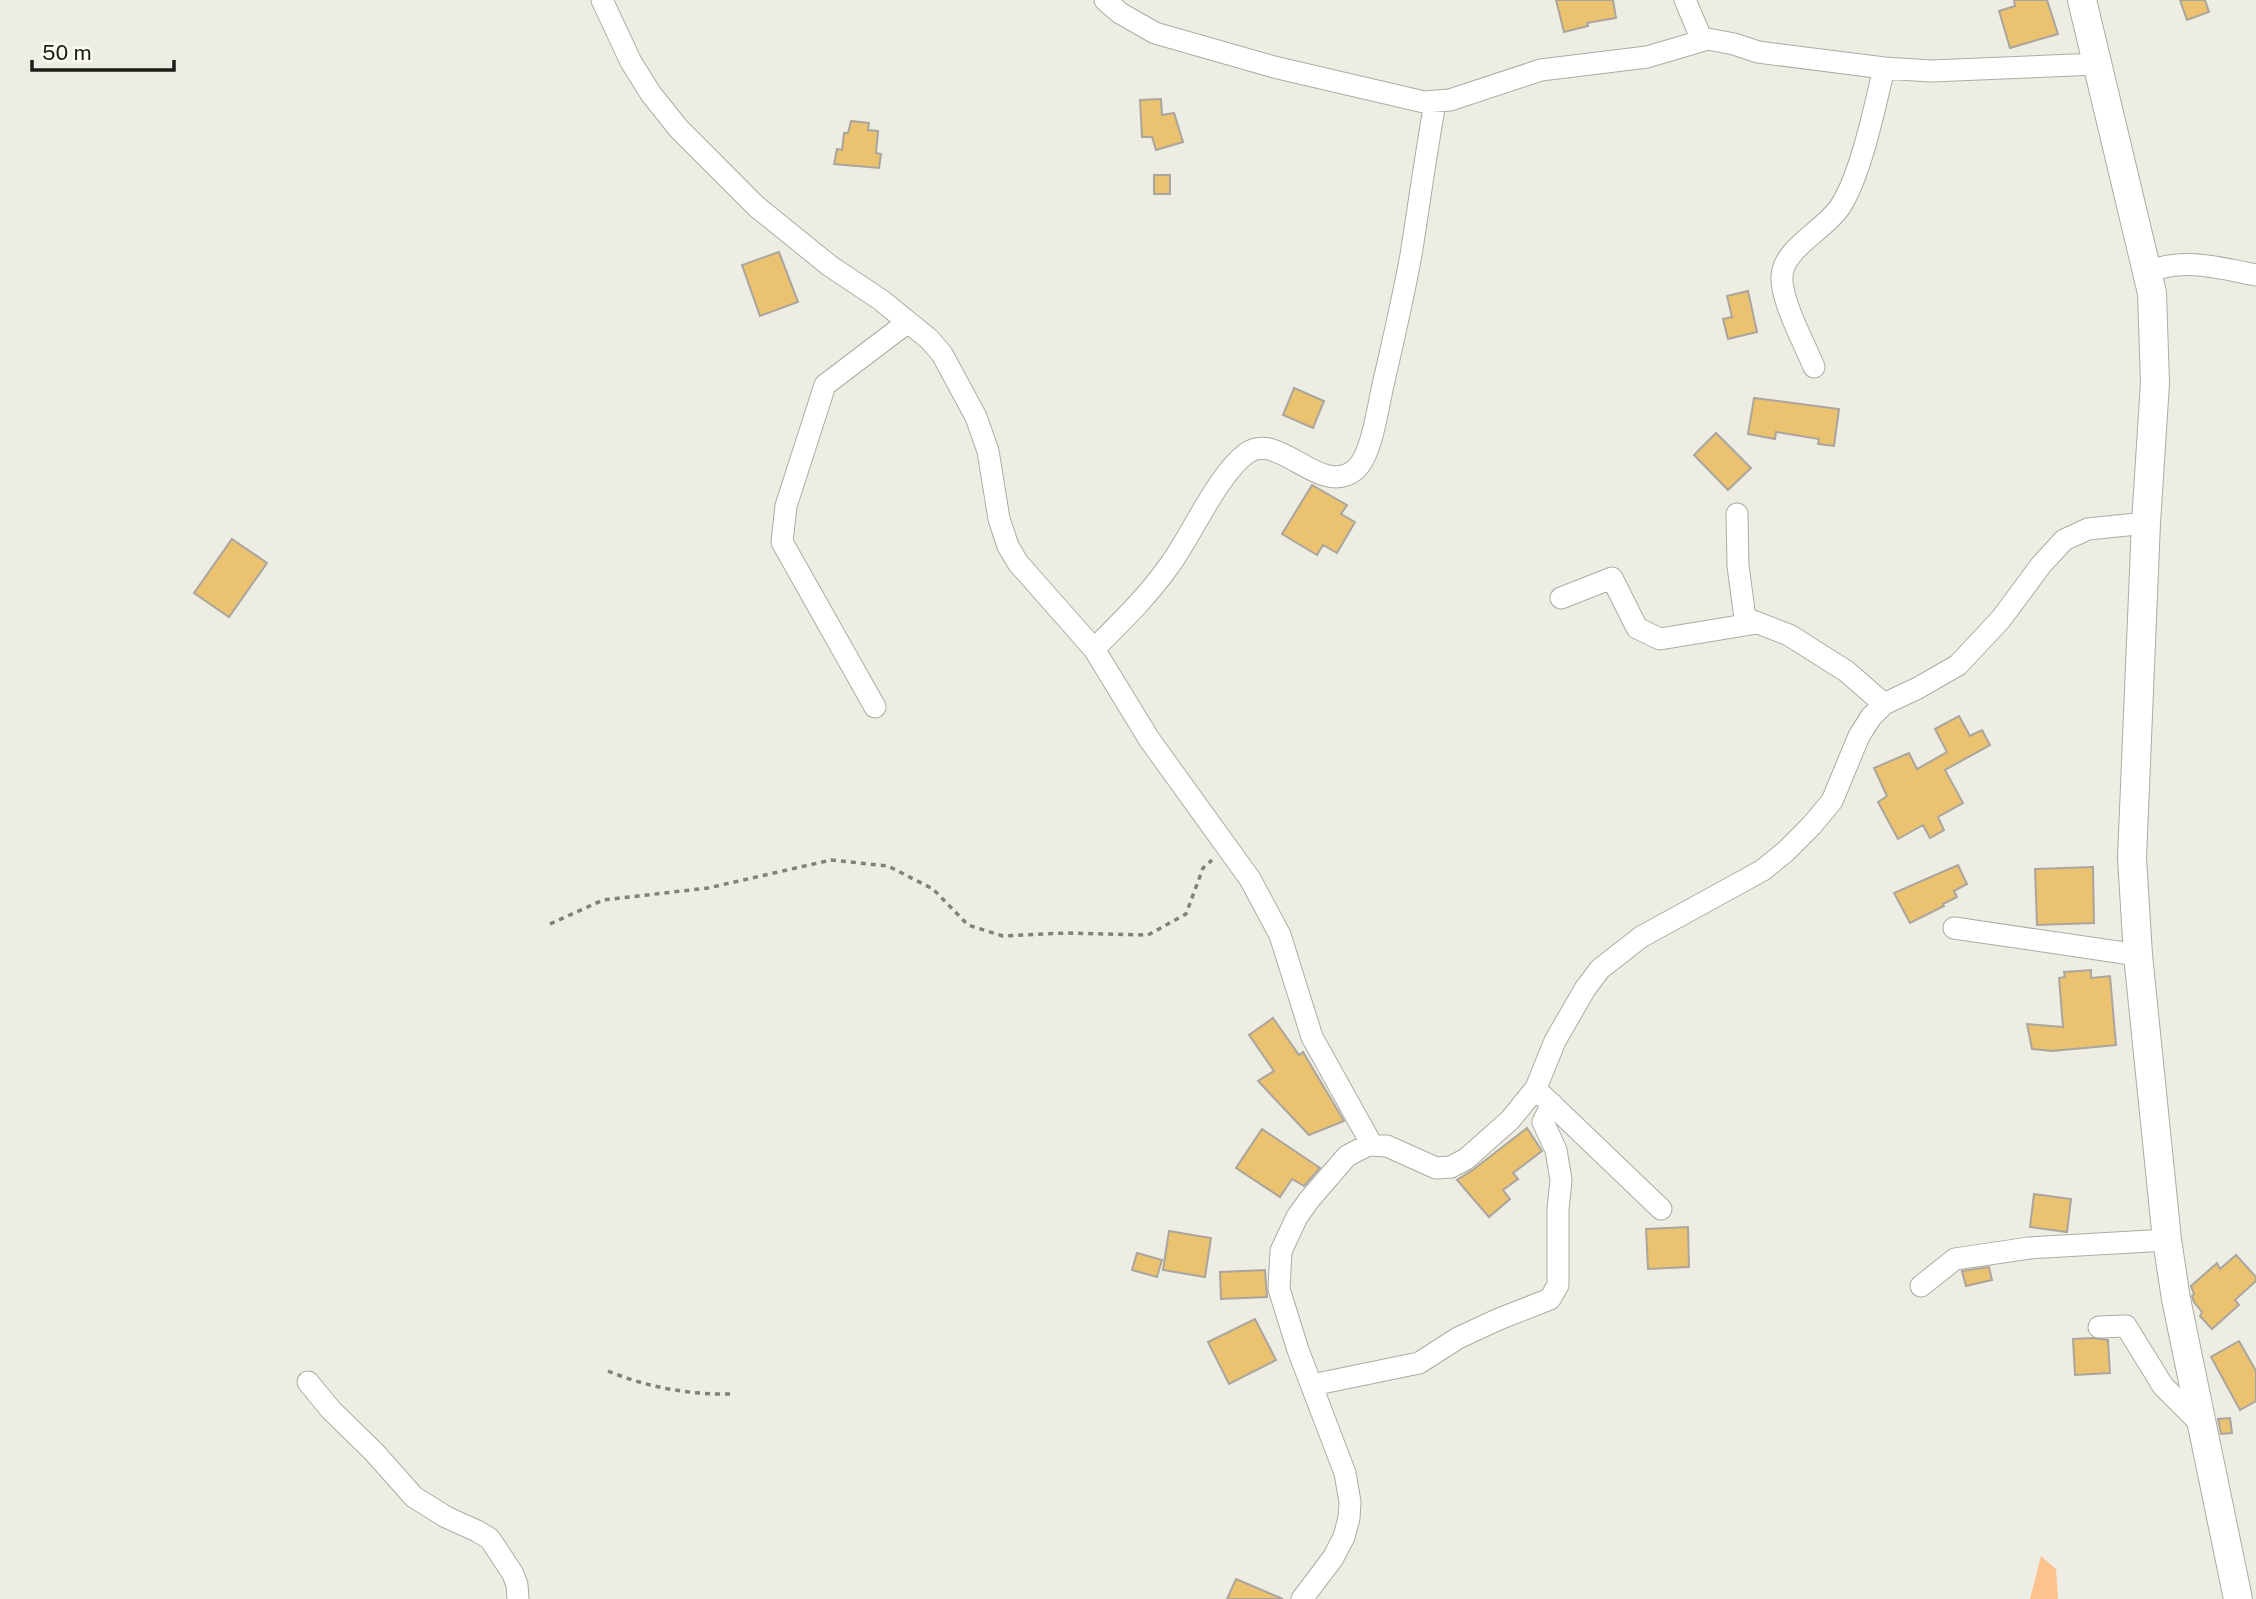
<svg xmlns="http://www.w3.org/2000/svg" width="2256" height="1599" viewBox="0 0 2256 1599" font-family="'Public Sans',sans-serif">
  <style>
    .green { fill: #fcc38f }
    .building { fill: #ebc270; stroke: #aaa59d; stroke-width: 2 }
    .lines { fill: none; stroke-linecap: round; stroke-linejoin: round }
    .minor-casing { stroke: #adaca3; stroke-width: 23 }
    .major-casing { stroke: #adaca3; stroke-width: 30 }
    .path { stroke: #81807a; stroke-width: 3.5; stroke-dasharray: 5 5; stroke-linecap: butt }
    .minor { stroke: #fff; stroke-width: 21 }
    .major { stroke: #fff; stroke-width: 28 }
  </style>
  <rect width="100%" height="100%" fill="#eeede3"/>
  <!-- green -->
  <path class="green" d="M2041,1556L2056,1569L2058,1599H2030Z"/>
  <!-- building -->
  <path class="building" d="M1556,0H1613L1616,18L1587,23L1588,26L1564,32Z
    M2014,0H2047L2058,34L2010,48L1999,11L2015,6Z
    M2180,0H2205L2209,12L2187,20Z
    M1161,99L1162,115L1174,113L1183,142L1156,150L1152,137H1142L1140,100Z
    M851,121L869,123L868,130L878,131L876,153L881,154L879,168L834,164L837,149L842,150L844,133H848Z
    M1154,175H1170V194H1154Z
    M779,252L798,302L760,316L742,265Z
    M1748,291L1757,332L1728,339L1723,319L1732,317L1727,296Z
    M1294,388L1324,401L1313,428L1283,415Z
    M1754,398L1839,409L1834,446L1818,444L1819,439L1776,432L1775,439L1748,434Z
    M1716,433L1751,468L1728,490L1694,455Z
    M1312,485L1347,505L1341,514L1355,522L1337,553L1323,545L1317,555L1282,534Z
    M232,539L267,563L229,617L194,593Z
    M1959,716L1970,736L1982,730L1990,745L1945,770L1963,803L1938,817L1944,830L1930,838L1923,825L1898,839L1878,802L1887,796L1874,768L1909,753L1917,769L1947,752L1935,729Z
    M1958,865L1967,884L1954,891L1957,897L1943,904L1944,906L1910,923L1894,893Z
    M2093,867L2094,923L2037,925L2035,869Z
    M2091,970V978L2110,976L2116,1045L2052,1051L2032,1049L2027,1024L2063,1027L2059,978L2065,977L2064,972Z
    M1273,1018L1299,1055L1303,1052L1344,1121L1309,1135L1258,1081L1274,1071L1249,1035Z
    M1527,1128L1542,1151L1513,1173L1518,1179L1503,1190L1510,1199L1489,1217L1457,1180L1474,1169Z
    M1262,1129L1320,1168L1304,1186L1292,1179L1280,1197L1236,1168Z
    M2034,1194L2071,1199L2067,1232L2030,1227Z
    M1688,1227L1689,1267L1648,1269L1646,1229Z
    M1169,1231L1211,1238L1205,1277L1163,1270Z
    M1137,1253L1162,1260L1157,1277L1132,1270Z
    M2236,1255L2256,1277V1281L2235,1300L2239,1305L2212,1329L2200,1316L2202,1312L2194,1302L2192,1296L2194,1294L2191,1286L2217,1263L2220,1269Z
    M1989,1267L1992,1280L1966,1286L1962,1271Z
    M1265,1270L1267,1297L1221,1299L1220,1272Z
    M1255,1319L1276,1360L1229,1384L1208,1342Z
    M2093,1338L2108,1340L2110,1373L2075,1375L2073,1339Z
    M2239,1341L2256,1371V1401L2240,1410L2211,1357Z
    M2230,1418L2232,1433L2221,1434L2218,1419Z
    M1236,1579L1283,1599H1227Z"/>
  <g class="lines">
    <!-- minor casing -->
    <g class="minor-casing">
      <path id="minor" d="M602,0L631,62L651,94L679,129L757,207L830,266L881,300L929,339L942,354L976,417L988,451L999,519L1008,546L1018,563L1094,649L1149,739L1250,879L1280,935L1312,1037L1372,1145
        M1105,0L1120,13L1155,33L1274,67L1424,102L1450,100L1541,70L1647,57L1708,39L1734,44L1758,52L1884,68L1931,71L2097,64
        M1685,0L1702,40
        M2148,272C2183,257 2220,268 2256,275
        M1814,367C1805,344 1776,293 1783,270C1789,246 1826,228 1840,207C1861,175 1875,106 1884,68
        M1737,514L1738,566L1745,618L1789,635L1846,671L1884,704
        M1561,598L1612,578L1637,628L1660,639L1757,623
        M1094,649C1121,622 1147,597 1169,566C1192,535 1217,475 1247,453C1279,430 1320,498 1355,470C1372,456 1378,406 1383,385C1393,342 1403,298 1411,255C1419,204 1426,153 1435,103
        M875,707L782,542L786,506L825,385L908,322
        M1954,928L2138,955
        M1542,1095L1661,1209
        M1921,1286L1955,1259L2029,1248L2167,1240
        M2099,1327L2126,1326L2163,1386L2202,1425
        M308,1382L331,1410L374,1452L414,1497L446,1517L477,1531L490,1539L513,1574L517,1585L518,1599
        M1312,1385L1419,1363L1458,1338L1499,1319L1550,1299L1558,1285V1209L1561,1180L1556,1150L1543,1122L1552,1104
        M1302,1599L1333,1558L1344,1537L1349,1518L1350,1502L1345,1473L1298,1350L1279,1289L1281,1251L1297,1217L1309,1200L1347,1156L1368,1145L1387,1146L1436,1168L1451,1167L1466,1159L1510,1120L1536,1088L1555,1041L1585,989L1600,969L1641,937L1763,870L1785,852L1812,825L1832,801L1859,736L1871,717L1884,704L1918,688L1958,665L2001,619L2041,565L2064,540L2088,529L2146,523"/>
    </g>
    <!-- major casing -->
    <g class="major-casing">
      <path id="major" d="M2082,0L2152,293L2155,383L2146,523L2132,858L2138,955L2167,1240L2176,1299L2238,1599"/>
    </g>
    <!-- path -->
    <path class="path" d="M550,924L603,900L708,888L831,860L888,866L933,889L968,925L1003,936L1066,933L1148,935L1186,914L1203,868L1212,860
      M608,1371C646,1387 690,1395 731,1394"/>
    <!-- minor -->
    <use href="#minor" class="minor"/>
    <!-- major -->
    <use href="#major" class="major"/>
  </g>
  <!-- scale -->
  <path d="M32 60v10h142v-10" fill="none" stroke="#1d1c19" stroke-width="3.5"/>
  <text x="42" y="60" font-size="21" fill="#1d1c19" stroke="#fbfaf0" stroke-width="5" paint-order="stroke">50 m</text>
</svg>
